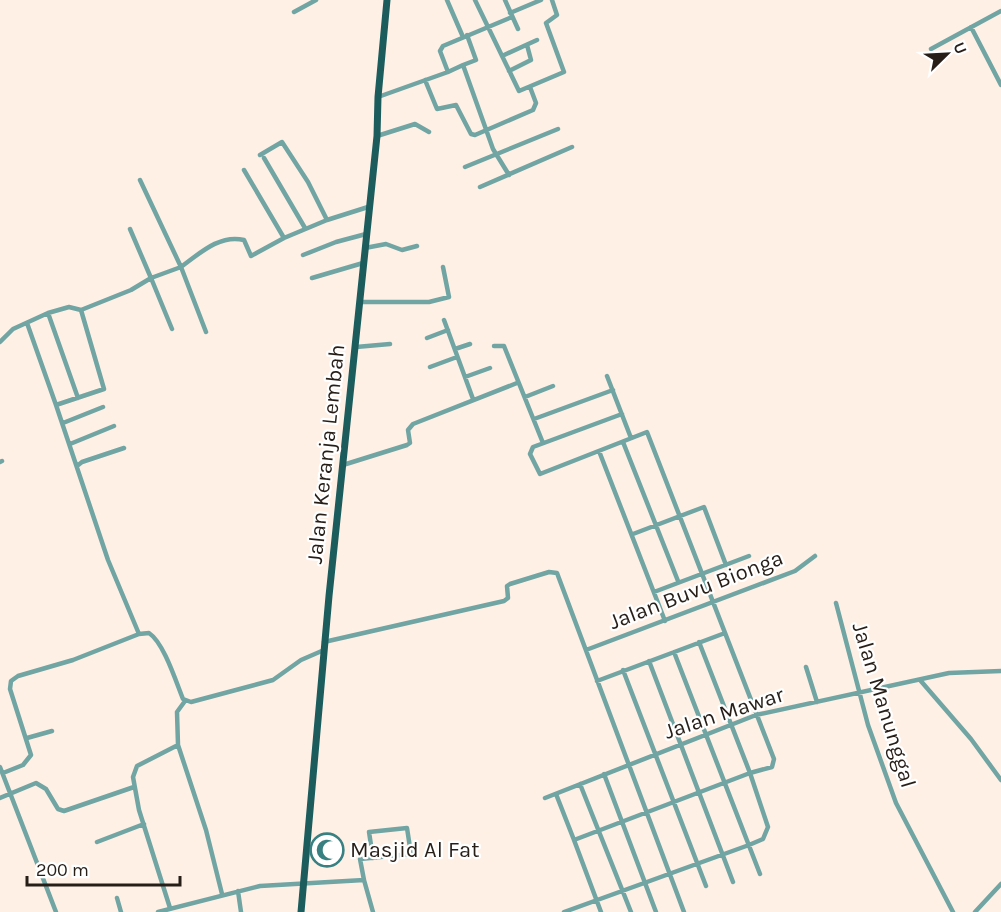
<svg xmlns="http://www.w3.org/2000/svg" width="1001" height="912" viewBox="0 0 1001 912" font-family="Karla,sans-serif">
  <style>
    .lines { fill: none; stroke-linecap: round; stroke-linejoin: round }
    .minor { stroke: #70a5a4; stroke-width: 4.5 }
    .primary { stroke: #1c5c5c; stroke-width: 7 }
    .labels { text-anchor: middle; dominant-baseline: central; stroke-width: 4.5; stroke-linejoin: round; paint-order: stroke }
    .street-label { font-size: 22px; fill: #271e18; stroke: #fff }
    .poi-label { font-size: 22px; fill: #271e18; stroke: #fff; text-anchor: start }
  </style>
  <rect width="100%" height="100%" fill="#fff0e6"/>
  <g class="lines">
    <!-- minor -->
    <path class="minor" d="M447,0L463,37
      M475,0L519,91L564,72L546,23L557,15L552,0
      M505,0L518,29
      M294,12L316,0
      M510,13L541,0
      M971,27L1001,85
      M467,35L476,60L463,65L493,149L509,175
      M931,49L1001,11
      M502,56L537,40
      M509,71L531,60L527,45
      M448,72L463,65
      M425,80L437,109L456,105L471,134L475,135L533,110L536,103L530,87
      M378,97L448,72L440,51L443,46L512,17
      M377,136L415,124L429,132
      M260,155L282,142L308,182L327,220
      M264,158L305,228
      M465,167L558,129
      M244,170L284,238L327,220L368,207
      M140,180L181,267L151,278L172,329
      M480,187L572,147
      M365,248L386,244L402,250L417,246
      M303,255L336,242L366,234
      M312,278L363,263
      M360,302H429L449,297L443,267
      M81,310L104,389L56,405L108,560L139,634
      M48,313L78,398
      M444,320L473,399
      M27,323L56,405
      M206,332L181,267C200,253 220,234 244,240L251,256L284,238
      M427,338L448,330
      M0,342L13,329L48,313L69,307L81,310L131,290L151,278L130,229
      M494,346H504L543,443
      M356,347L390,344
      M455,349L470,344
      M430,367L457,357
      M607,376L631,438
      M465,377L490,368
      M525,397L553,386
      M534,419L613,390
      M63,423L103,407
      M623,442L678,581
      M70,444L114,426
      M599,451L665,621
      M0,462L2,461
      M343,465L407,445L410,443L408,430L413,424L517,383
      M77,466L82,462L124,448
      M633,534L704,507L726,565
      M654,592L749,556
      M836,603L868,725L896,803L953,912
      M324,642L504,601L508,598L507,586L510,584L549,572L557,573L684,912
      M586,650L795,571L815,556
      M674,652L760,874
      M649,661L733,882
      M806,667L817,702
      M623,670L706,886
      M920,680L971,739L1001,780
      M597,681L725,633
      M27,738L52,731
      M178,745L206,830L222,894
      M0,767L56,912
      M3,773L23,765L31,755L10,689L11,681L18,676L73,660L139,634L149,633C164,643 176,682 183,699L191,702L273,680L301,660L324,650
      M604,774L656,912
      M580,784L631,912
      M556,794L574,840
      M0,798L36,783L46,789L58,809L64,811L134,787
      M545,798L756,715L949,673L1001,671
      M97,842L144,824
      M364,880L360,859L411,854L407,828L369,832L373,858
      M238,891L241,912
      M117,898L121,912
      M170,908L139,810L133,777L137,766L178,745L177,712L185,701
      M158,912L260,886L364,880L373,912
      M564,912L749,845L763,839L768,827L750,773L772,767L774,759L647,432L540,474L530,454L533,447L622,414
      M601,912L574,840L750,773L699,642
      M975,912L1001,884"/>
    <!-- primary -->
    <path class="primary" d="M301,912L329,596L377,136L378,97L387,0"/>
  </g>
  <!-- icons -->
  <defs>
    <g id="mosque-ring" transform="scale(1.725)"><circle r="9.5" fill="#fff" stroke="#388081" stroke-width="1.5"/><path d="M3.5-4.9A6 6 0 1 0 3.5 4.9A5 5 0 1 1 3.5-4.9Z" fill="#388081"/></g>
  </defs>
  <g fill-rule="evenodd">
    <use href="#mosque-ring" x="327" y="850"/>
  </g>
  <g class="labels">
    <!-- street labels -->
    <g class="street-label">
      <text transform="translate(326 454) rotate(-84)">Jalan Keranja Lembah</text>
      <text transform="translate(696 590) rotate(-21)">Jalan Buvu Bionga</text>
      <text transform="translate(884 705) rotate(73)">Jalan Manunggal</text>
      <text transform="translate(724 713) rotate(-18)">Jalan Mawar</text>
    </g>
    <!-- poi labels -->
    <g class="poi-label">
      <text x="350" y="850">Masjid Al Fat</text>
    </g>
  </g>
  <!-- north arrow -->
  <g transform="translate(947 54) rotate(66)" stroke="#ffffff" stroke-width="4.5" paint-order="stroke">
  <path d="M0-4.5L10 22L0 15L-10 22Z" fill="#271e18"/>
  <text y="-9" font-size="16" font-weight="bold" text-anchor="middle" fill="#271e18">U</text>
  </g>
  <!-- scale -->
  <path d="M27 876v9h153v-9" fill="none" stroke="#271e18" stroke-width="3"/>
  <text x="36" y="876" font-size="18" fill="#271e18" stroke="#ffffff" stroke-width="4.5" paint-order="stroke">200 m</text>
</svg>
